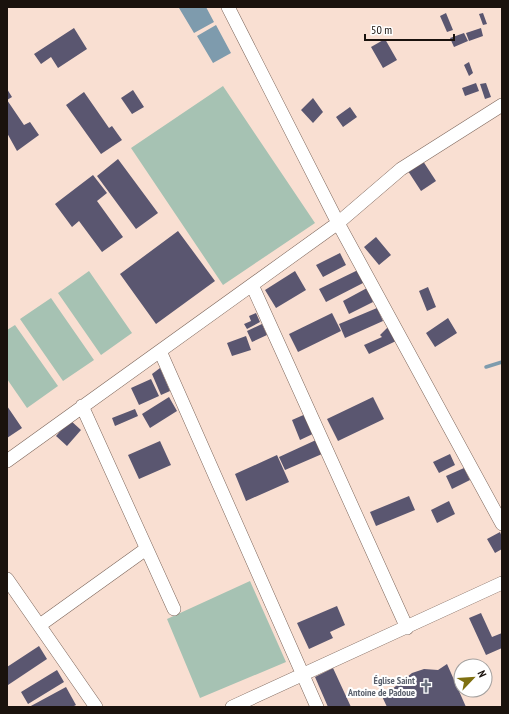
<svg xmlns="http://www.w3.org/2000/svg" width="509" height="714" viewBox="0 0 509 714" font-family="'PT Sans Narrow',sans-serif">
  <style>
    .green { fill: #a6c2b3 }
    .water { fill: #7e9bad }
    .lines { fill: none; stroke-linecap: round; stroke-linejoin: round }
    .stream { stroke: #7e9bad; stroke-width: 3.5 }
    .building { fill: #5a5670 }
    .minor-casing { stroke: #7d665b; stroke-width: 14 }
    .minor { stroke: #fff; stroke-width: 13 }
    .labels { text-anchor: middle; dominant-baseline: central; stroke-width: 4; stroke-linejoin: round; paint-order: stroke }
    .worship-label { font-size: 10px; font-weight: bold; fill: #5b616d; stroke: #fff; text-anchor: end }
  </style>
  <rect width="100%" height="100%" fill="#f9dfd2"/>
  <!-- green -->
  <path class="green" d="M223,86L315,223L223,285L131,148Z
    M89,271L132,333L101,355L58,293Z
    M51,298L94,360L63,381L20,319Z
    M15,325L58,386L27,408L7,379V330Z
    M250,581L286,662L200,698L167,619Z"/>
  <!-- water -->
  <path class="water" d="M181,7H206L214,22L194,33L179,8Z
    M216,25L231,53L213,63L197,36Z"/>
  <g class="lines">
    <!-- stream -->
    <path class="stream" d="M486,367L502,362"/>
  </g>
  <!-- building -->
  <path class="building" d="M446,13L453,30L447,32L440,16Z
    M483,13L487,24L483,25L479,14Z
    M74,28L87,49L58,68L51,57L41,64L34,54Z
    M481,28L483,36L469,41L466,33Z
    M464,33L468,41L454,47L450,38Z
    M385,39L397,60L383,68L371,47Z
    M469,62L473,73L469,76L464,65Z
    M476,83L479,91L465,96L462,88Z
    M486,83L491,97L485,99L480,84Z
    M7,89L12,97L7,100L24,125L30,122L39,135L17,151L7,133Z
    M133,90L144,107L132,114L121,98Z
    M84,92L109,128L112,126L122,140L101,154L66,105Z
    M313,98L323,112L313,123L301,110Z
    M350,107L357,117L343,127L336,117Z
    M421,158L436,181L421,191L406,168Z
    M118,159L158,213L136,229L97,176Z
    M93,175L107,193L97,201L123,237L102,252L79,221L72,227L55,204Z
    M178,231L215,281L156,324L120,274Z
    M376,237L391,255L379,265L364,247Z
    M340,253L346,265L323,277L316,265Z
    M358,270L365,282L326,302L319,289Z
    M295,271L306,290L276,308L265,290Z
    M428,287L436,307L427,311L419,291Z
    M367,288L373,302L349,314L343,301Z
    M377,308L383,321L345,338L339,324Z
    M256,313L260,322L247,329L244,324L251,321L249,316Z
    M332,313L341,331L298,352L289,334Z
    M448,318L457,333L435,347L426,333Z
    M262,324L267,335L252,342L247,331Z
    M389,326L396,341L369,354L364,345L382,337L380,335Z
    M246,336L251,350L232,356L227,343Z
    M160,368L170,391L161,395L152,374Z
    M151,379L159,396L139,405L131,388Z
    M169,397L177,411L150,428L142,414Z
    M373,397L384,419L338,441L327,419Z
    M7,406L22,428L7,438Z
    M135,409L138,416L115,426L112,418Z
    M308,413L317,432L300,440L292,420Z
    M70,420L81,430L67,446L56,436Z
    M316,440L322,454L285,470L279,457Z
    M160,441L171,465L139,479L128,455Z
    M450,454L455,465L439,473L433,462Z
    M277,455L289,482L246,501L235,474Z
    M464,468L470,480L452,489L446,476Z
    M409,496L415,510L376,526L370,512Z
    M449,501L455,514L437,523L431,510Z
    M500,532L502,537V549L495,553L487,539Z
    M337,606L345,625L330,632L333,638L309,649L297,623Z
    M481,613L492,637L502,633V648L486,655L469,618Z
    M39,646L47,659L8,685L7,667Z
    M447,664L466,707H387L380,692L391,690L412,673L424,669L438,670Z
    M333,668L351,707H328L315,677Z
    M57,670L64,682L28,704L21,692Z
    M66,687L76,705L72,707H29Z"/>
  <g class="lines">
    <!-- minor casing -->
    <g class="minor-casing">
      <path id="minor" d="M228,7L338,223L502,524
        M252,285L407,628
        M160,351L317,707
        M82,406L174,609
        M7,461L338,223L401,169L502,105
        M7,579L96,707
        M40,625L146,549
        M232,707L502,583"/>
    </g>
    <!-- minor -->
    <use href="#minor" class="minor"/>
  </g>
  <!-- icons -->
  <defs>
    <g id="church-bare" transform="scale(1.08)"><path d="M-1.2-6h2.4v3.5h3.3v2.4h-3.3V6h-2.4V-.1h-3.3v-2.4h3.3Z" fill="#6b7280" stroke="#fff" stroke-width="2.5" paint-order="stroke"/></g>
  </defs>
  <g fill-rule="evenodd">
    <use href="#church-bare" x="426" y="686"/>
  </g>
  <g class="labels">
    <!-- worship labels -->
    <g class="worship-label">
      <text x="415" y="680">Église Saint<tspan x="415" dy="12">Antoine de Padoue</tspan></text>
    </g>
  </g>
  <!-- border -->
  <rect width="509" height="714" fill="none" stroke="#1a120d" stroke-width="16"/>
  <!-- north arrow -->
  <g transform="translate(473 678) rotate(65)"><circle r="19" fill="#ffffff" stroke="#a3a09e"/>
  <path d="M0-3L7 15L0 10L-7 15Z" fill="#7f7010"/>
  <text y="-6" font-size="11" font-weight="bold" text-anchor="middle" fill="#1a120d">N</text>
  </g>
  <!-- scale -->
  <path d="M365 34v6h89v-6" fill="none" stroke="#1a120d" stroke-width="2"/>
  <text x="371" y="34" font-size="12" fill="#1a120d" stroke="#ffffff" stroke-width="3" paint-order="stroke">50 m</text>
</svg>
